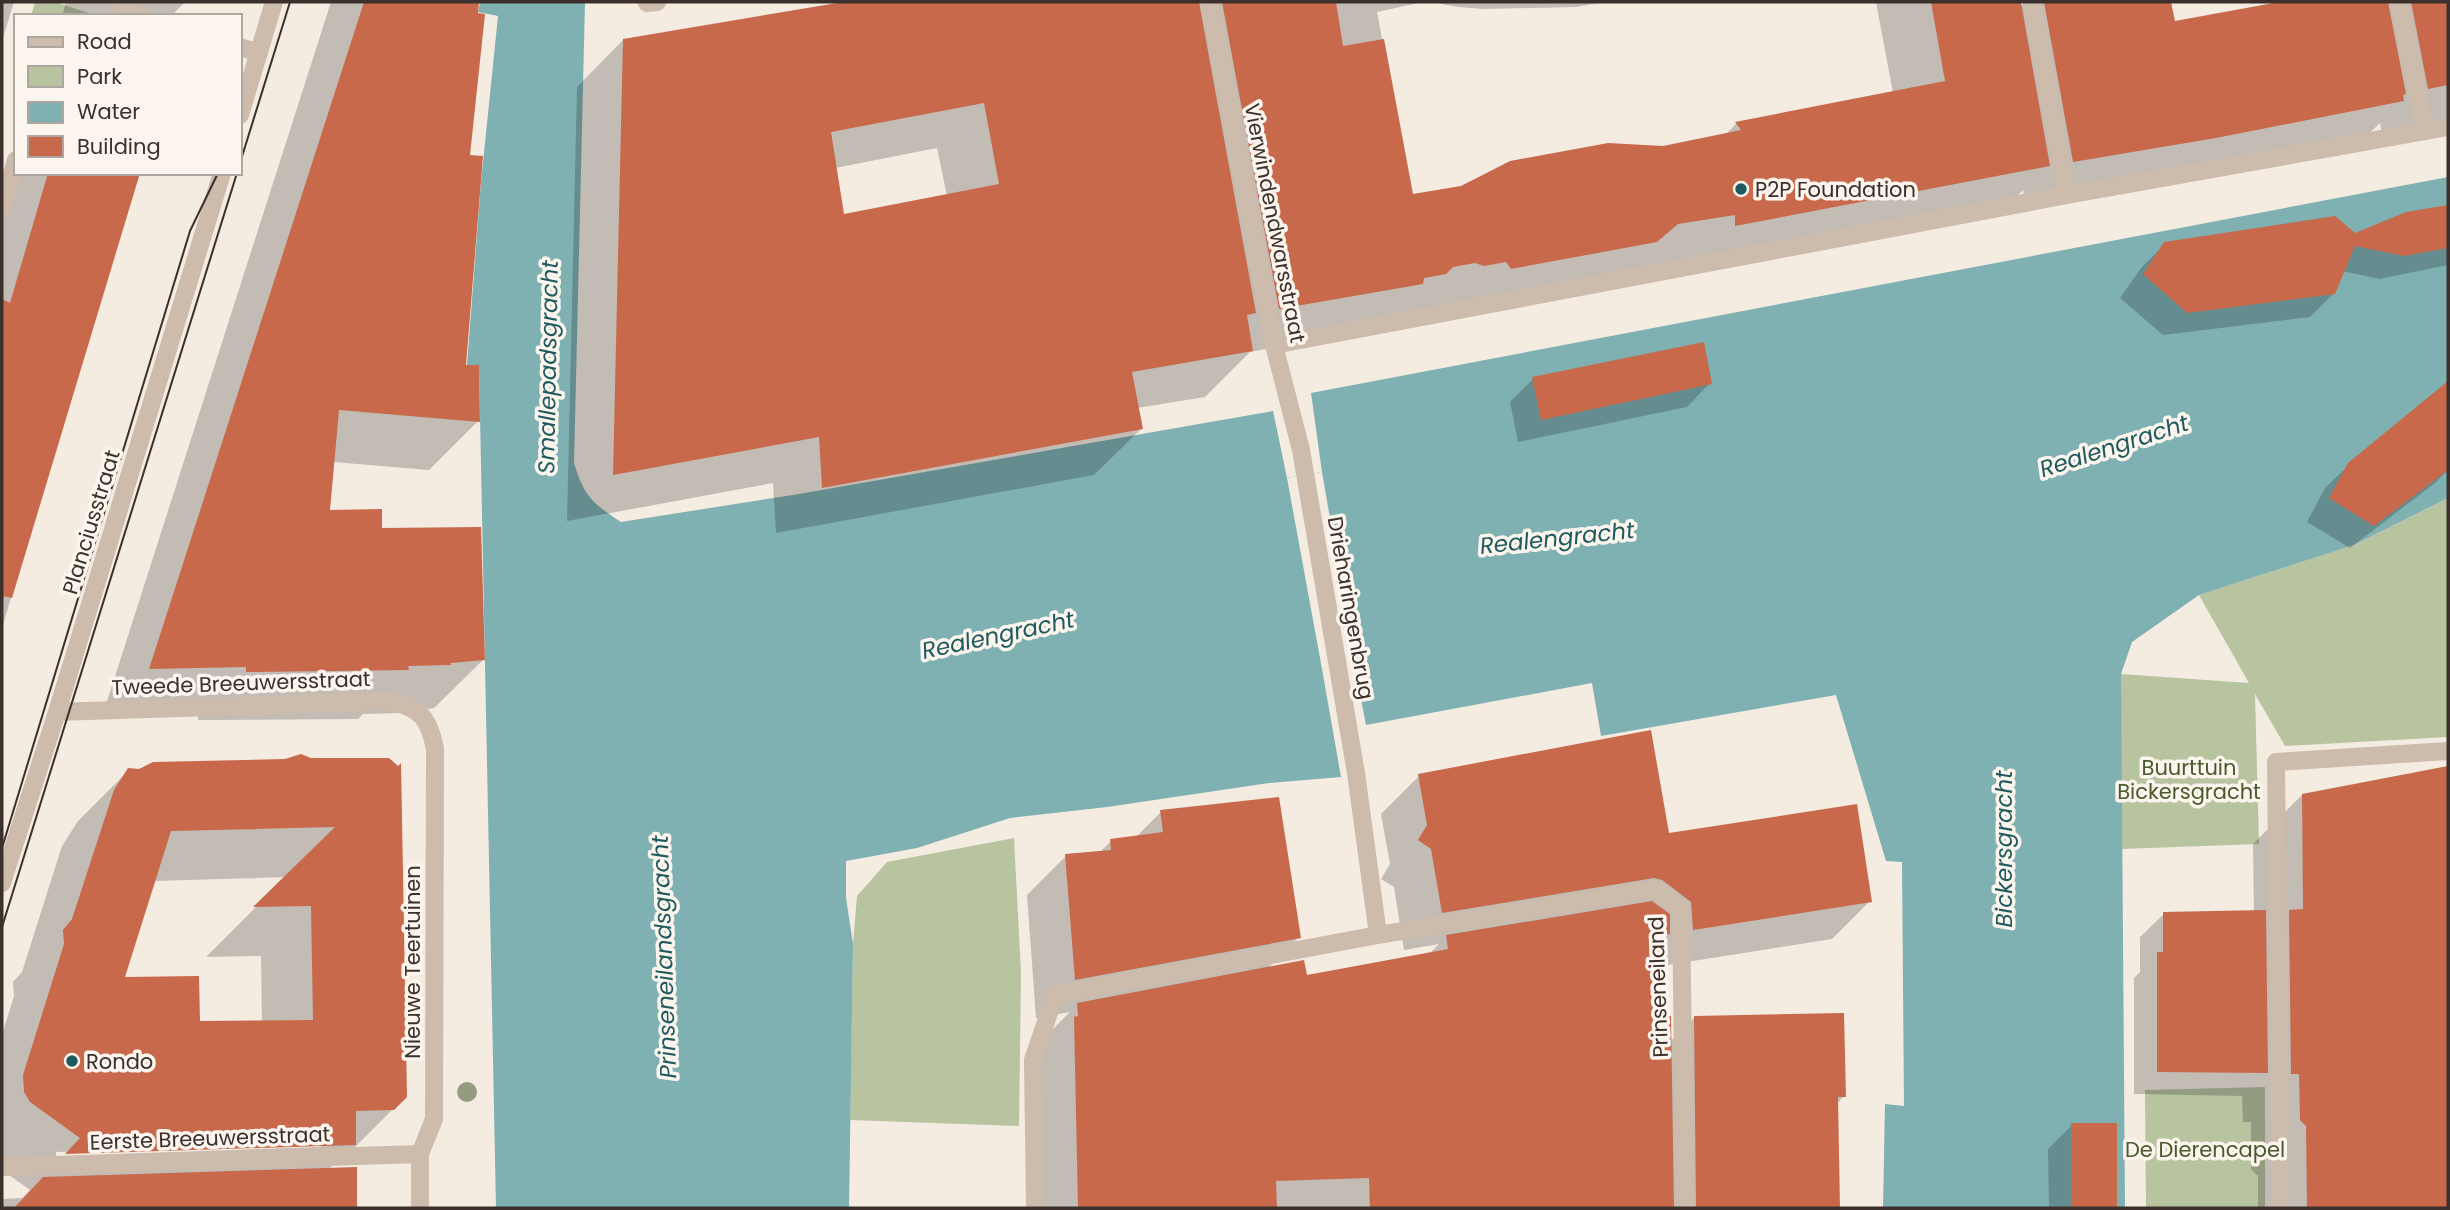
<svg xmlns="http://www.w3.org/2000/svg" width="2450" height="1210" viewBox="0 0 2450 1210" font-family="Poppins,sans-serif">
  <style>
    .green { fill: #b8c4a0 }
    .water { fill: #7fb0b2 }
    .pier { fill: #f4ebe1 }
    .shadow { fill: #0003; fill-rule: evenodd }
    .building { fill: #c8694b; fill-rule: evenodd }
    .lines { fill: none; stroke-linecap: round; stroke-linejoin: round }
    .lane { stroke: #cdbbac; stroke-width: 18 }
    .street { stroke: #cdbbac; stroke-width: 18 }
    .tram { stroke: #3b302b; stroke-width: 2 }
    .tree { fill: #969b7f }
    .poi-dot { fill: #1f5a5e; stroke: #fbf5ee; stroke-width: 2.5 }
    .labels { text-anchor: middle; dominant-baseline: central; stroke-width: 7; stroke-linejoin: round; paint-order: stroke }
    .poi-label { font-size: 21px; fill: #3b302b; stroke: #fbf5ee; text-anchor: start }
    .street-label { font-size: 21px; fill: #3b302b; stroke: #fbf5ee }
    .park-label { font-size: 21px; fill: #4a5a2e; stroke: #fbf5ee }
    .water-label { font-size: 23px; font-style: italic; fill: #1f5a5e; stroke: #fbf5ee }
  </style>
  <rect width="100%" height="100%" fill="#f4ebe1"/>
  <!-- green -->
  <path class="green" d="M35,2H55L98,16H31Z
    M2448,498V737L2285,746L2255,694L2259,844L2121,849V674L2249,683L2199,595L2354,545Z
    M1014,838L1021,973L1019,1126L850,1120L853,944L857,896L887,862Z
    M2265,1087V1208H2146L2145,1090Z"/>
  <!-- water -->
  <path class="water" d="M480,2H585L574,463C584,496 592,503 621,522L793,495L1273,411L1287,478L1322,472L1311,393L2448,177V498L2354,545L2199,595L2132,642L2121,674L2125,1208H1883L1885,1104L1904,1106L1902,862L1886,861L1836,695L1601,736L1592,683L1366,725L1354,662L1322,669L1341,777L1269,783L1107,807L1010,818L917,848L846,861V898L853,944L849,1208H496L479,366L467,365L481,182L498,16L478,12Z"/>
  <!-- pier -->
  <path class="pier" d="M1322,472L1355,662L1322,669L1287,478Z"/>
  <!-- shadow -->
  <path class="shadow" d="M2,2H14L2,41Z
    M66,2H185L171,16H62Z
    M331,2H478L468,156L464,366L478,421L429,470L333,462L328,512L380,530L484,659L434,708L401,713L363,714L358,719L198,720V716L102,717Z
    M852,2H1423L1377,12L1412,196L1725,135L1736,124L1893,93L1876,2H2019V8L2025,2H2170L2174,23L2287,2H2448V129L2382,135L2380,123L2355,147L2026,207L2023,190L2002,212L1250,352L1205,397L1137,408L1141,429L1094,475L776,533L773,483L567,521L577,87L623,40ZM937,148L947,196L843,216L835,168Z
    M1431,2H1603L1576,7L1484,9L1458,7Z
    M16,173H138L2,628V216Z
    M2448,207V265L2379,279L2343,271L2334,293L2310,317L2163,335L2120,298L2141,268L2165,244L2354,235L2406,214Z
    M1533,379L1710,383L1687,407L1518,442L1510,402Z
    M2448,386V470L2435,483L2350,548L2307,522L2325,488L2350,464L2431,397Z
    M311,760H388L393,1109L342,1160H338L328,1170L355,1169L356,1208H2V1199L22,1198L30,1190L2,1170V1035L14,996L13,982L22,972L62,846L78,821L129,770ZM286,877L206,957L261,956L262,1022L198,1023L123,978L154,881ZM325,1144L321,1147L56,1156V1152Z
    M2448,768V1208H2258V1176L2251,1169V1122H2243L2242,1096L2134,1094V978L2140,972V937L2164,914L2254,912L2253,844L2302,795Z
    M1419,776L1668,835L1870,901L1832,939L1655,967V1018L1670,1042L1695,1017L1844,1096L1837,1104L1839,1208H1038V1044L1070,1012L1036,1018L1027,895L1066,856L1099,853L1111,841L1135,838L1161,812L1299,937L1267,969L1305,977L1429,954L1439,944L1404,950L1394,887L1381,879L1390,864L1381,814Z
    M2072,1125H2115V1208H2049L2048,1149Z"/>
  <!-- building -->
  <path class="building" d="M364,2H479L478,13L485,14L470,155L483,156L466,365H479L480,422L339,410L330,510L382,509V528L481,527L485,660L451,663V665L408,666L409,670L246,672V667L149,669Z
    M843,2H1199L1256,313L1247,315L1253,351L1132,372L1143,429L822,488L819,437L613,475L623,39ZM984,103L999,184L844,214L831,132Z
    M1222,2H1336L1343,46L1384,39L1413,194L1461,186L1510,161L1608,143L1663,146L1741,130L1735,122L1945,81L1931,2H2021L2050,166L1735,226V215L1678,224L1657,242L1511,269L1506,262L1484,266L1475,263L1453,267L1446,274L1424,278L1423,284L1279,309Z
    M2044,2H2171L2175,21L2279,2H2388L2406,94L2403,95L2404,101L2216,138L2073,162Z
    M2411,2H2448V85L2428,89Z
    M48,173H140L12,598L2,596V299L10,303Z
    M2448,205V248L2404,256L2355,246L2335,294L2187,313L2143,274L2164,242L2335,216L2355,233L2406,212Z
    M1704,342L1712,384L1541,420L1532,377Z
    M2448,381V470L2374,526L2329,498L2348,463Z
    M1651,730L1669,833L1857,804L1872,902L1693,930L1691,902L1662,880L1654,878L1442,913L1431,849L1418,840L1427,825L1418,774Z
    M301,754L311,758H389L398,766L401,763L407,1097L394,1110L356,1111V1145L65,1154L80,1138L30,1102L24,1092L23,1075L64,944L63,930L72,919L114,790L128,768L139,769L153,762L285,759ZM335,827L253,907L311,906L313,1020L200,1021L199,976L125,977L171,831Z
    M2448,766V1208H2307L2306,1126L2300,1120L2299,1074H2291L2289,910L2303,909L2302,794Z
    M1279,797L1301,938L1075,980L1065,854L1111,850L1110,839L1163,832L1160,810Z
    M1652,901L1670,914V934L1657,936V1016H1671L1674,1208H1370L1369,1178L1276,1181L1277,1208H1078L1074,1017L1078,1016L1077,1003L1304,960L1307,975L1448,949L1446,935Z
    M2266,910L2268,1073L2157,1072V952H2163V912Z
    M1844,1013L1846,1097H1838L1840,1208H1696L1694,1016Z
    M2071,1123H2117V1208H2071Z
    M357,1167V1208H14L43,1177Z"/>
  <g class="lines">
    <!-- lane -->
    <path class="lane" d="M2399,2L2425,131"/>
    <!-- street -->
    <path class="street" d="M1210,2L1274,345L1301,450L1356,773L1378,935
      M2032,2L2067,195
      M647,3L657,2
      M121,16L123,10L141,16
      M240,47L259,53
      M240,115L274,2
      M2,210L16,160
      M1274,345L2067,195L2448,127
      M57,712L391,701C421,709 429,718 435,749L434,1119L420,1154V1208
      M2,883L57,712L222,173
      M2,1167L420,1154
      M1035,1208L1033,1060L1055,995L1378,935L1655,889L1681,908L1685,1208
      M2281,1208L2276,762L2448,751"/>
    <!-- tram -->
    <path class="tram" d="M240,163L290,2
      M2,848L190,231L218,173
      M2,927L237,173"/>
  </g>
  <!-- trees -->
  <circle class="tree" cx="467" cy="1092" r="10"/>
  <!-- markers -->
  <g class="poi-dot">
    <circle cx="1741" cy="189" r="7"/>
    <circle cx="72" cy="1061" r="7"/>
  </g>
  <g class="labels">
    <!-- poi labels -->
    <g class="poi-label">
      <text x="1755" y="189">P2P Foundation</text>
      <text x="86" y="1061">Rondo</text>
    </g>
    <!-- street labels -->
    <g class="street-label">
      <text transform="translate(1275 223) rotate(79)">Vierwindendwarsstraat</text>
      <text transform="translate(91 522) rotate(-73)">Planciusstraat</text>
      <text transform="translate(1351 608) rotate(80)">Drieharingenbrug</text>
      <text transform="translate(241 683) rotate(-2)">Tweede Breeuwersstraat</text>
      <text transform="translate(412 962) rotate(-90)">Nieuwe Teertuinen</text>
      <text transform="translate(1658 987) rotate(-92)">Prinseneiland</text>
      <text transform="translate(210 1138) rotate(-2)">Eerste Breeuwersstraat</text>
    </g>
    <!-- park labels -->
    <g class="park-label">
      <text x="2189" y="767">Buurttuin<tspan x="2189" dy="24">Bickersgracht</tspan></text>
      <text x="2205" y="1149">De Dierencapel</text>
    </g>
    <!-- water labels -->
    <g class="water-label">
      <text transform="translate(548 367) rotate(-89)">Smallepadsgracht</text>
      <text transform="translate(2114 446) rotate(-18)">Realengracht</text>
      <text transform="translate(1557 538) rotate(-6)">Realengracht</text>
      <text transform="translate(998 635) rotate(-12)">Realengracht</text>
      <text transform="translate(2004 849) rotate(-90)">Bickersgracht</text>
      <text transform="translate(664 957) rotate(-92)">Prinseneilandsgracht</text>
    </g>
  </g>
  <!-- border -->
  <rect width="2450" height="1210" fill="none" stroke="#3b302b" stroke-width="7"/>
  <!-- legend -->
  <rect x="14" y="14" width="228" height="161" fill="#fbf5ee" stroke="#aea6a0" stroke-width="2"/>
  <rect x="28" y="37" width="35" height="10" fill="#cdbbac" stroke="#aea6a0" stroke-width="2"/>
  <text x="77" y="49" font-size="21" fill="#3b302b">Road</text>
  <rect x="28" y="66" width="35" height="21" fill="#b8c4a0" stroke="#aea6a0" stroke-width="2"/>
  <text x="77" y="84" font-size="21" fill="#3b302b">Park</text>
  <rect x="28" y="102" width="35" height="21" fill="#7fb0b2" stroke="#aea6a0" stroke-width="2"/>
  <text x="77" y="119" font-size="21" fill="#3b302b">Water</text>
  <rect x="28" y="136" width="35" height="21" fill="#c8694b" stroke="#aea6a0" stroke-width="2"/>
  <text x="77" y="154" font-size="21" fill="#3b302b">Building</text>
</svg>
